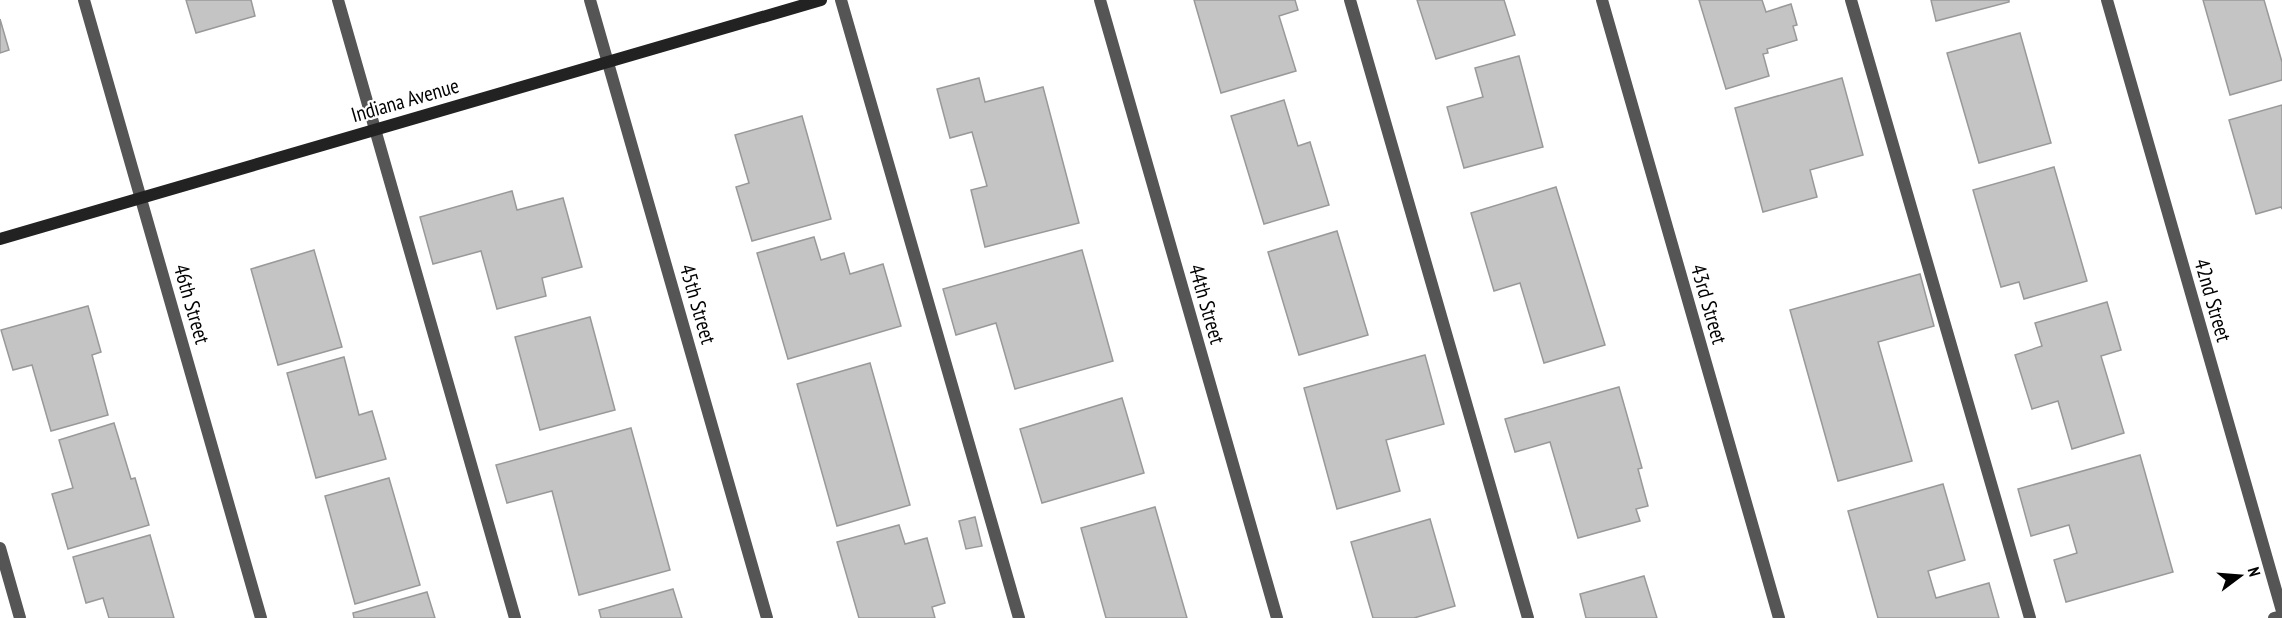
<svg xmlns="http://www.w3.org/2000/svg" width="2282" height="618" viewBox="0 0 2282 618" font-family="'PT Sans Narrow',sans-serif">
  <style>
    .building { fill: #c4c4c4; stroke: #999; stroke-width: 1.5 }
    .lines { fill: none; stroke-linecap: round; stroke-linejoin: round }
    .service { stroke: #555; stroke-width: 12 }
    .minor { stroke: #555; stroke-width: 12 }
    .tertiary { stroke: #555; stroke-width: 12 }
    .secondary { stroke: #222; stroke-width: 12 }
    .labels { text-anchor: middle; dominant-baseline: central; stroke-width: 4.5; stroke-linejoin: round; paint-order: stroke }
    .street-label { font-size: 21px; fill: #000; stroke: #fff }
  </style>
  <rect width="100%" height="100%" fill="#fff"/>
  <!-- building -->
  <path class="building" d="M186,0H251L255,16L196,33Z
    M1194,0H1295L1298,10L1279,16L1296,71L1221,93Z
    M1417,0H1504L1515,35L1436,59Z
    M1699,0H1762L1766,12L1791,4L1797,25L1793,26L1797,40L1767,49L1768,53L1763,54L1769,76L1726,89Z
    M1931,0H2009V2L1936,21Z
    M2203,0H2264L2282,62V80L2230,95Z
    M0,19L9,50L0,53Z
    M2020,33L2051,143L1979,163L1947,53Z
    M1519,56L1543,147L1464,168L1447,107L1483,97L1475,68Z
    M979,78L985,102L1043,87L1079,223L985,247L971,190L987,186L972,132L950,138L937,89Z
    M1842,78L1863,155L1810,170L1817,197L1763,212L1735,108Z
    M1284,100L1298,146L1310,142L1329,205L1264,224L1231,116Z
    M2282,105V209L2281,207L2256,214L2229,120Z
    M802,116L831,219L752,241L736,187L749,183L735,135Z
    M2054,167L2087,281L2024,299L2019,282L2001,287L1973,190Z
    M1556,187L1605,345L1544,363L1520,283L1494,291L1471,213Z
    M512,191L517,210L563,198L582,267L542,278L546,296L497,309L481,251L433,264L420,217Z
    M1337,231L1368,335L1299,355L1268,252Z
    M814,237L821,260L844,253L850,274L883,264L901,326L788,359L757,253Z
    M314,250L342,347L278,365L251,269Z
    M1082,250L1113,361L1015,389L996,323L956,335L943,289Z
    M1920,274L1934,326L1878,342L1912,461L1838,481L1790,310Z
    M2107,302L2121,350L2101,356L2124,433L2072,449L2058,401L2032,409L2015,355L2042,346L2035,323Z
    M88,306L101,352L92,355L108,415L51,431L32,365L13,370L1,330Z
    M590,317L615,410L540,430L515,337Z
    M1425,355L1444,424L1386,440L1400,491L1337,509L1304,388Z
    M344,357L359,415L372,411L386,459L316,478L287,373Z
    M870,363L910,505L837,526L797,384Z
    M1619,387L1642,468L1638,469L1648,506L1636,509L1640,521L1578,538L1550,442L1515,452L1505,419Z
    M1122,398L1144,473L1042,503L1020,429Z
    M114,423L131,479L135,478L149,525L68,549L52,494L73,488L59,440Z
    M631,428L670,570L579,595L552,491L507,503L496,465Z
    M2140,455L2173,572L2066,602L2054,560L2077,553L2069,525L2031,536L2018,489Z
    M389,478L420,585L355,604L325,496Z
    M1943,484L1965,560L1928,571L1936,598L1989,583L1999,618H1878L1848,511Z
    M1155,507L1187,618H1106L1081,528Z
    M975,517L982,546L966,549L959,521Z
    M1430,519L1455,606L1414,618H1373L1351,542Z
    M899,525L905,544L927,538L945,603L932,607L935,618H859L837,542Z
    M150,535L174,618H109L103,598L86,603L73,557Z
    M1644,576L1657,618H1586L1580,594Z
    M673,589L682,618H601L599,610Z
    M427,592L435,618H354L353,613Z"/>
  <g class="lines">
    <!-- service -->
    <path class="service" d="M338,0L515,618
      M841,0L1019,618
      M1350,0L1528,618
      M1851,0L2030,618
      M0,548L20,618"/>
    <!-- minor -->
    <path class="minor" d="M84,0L261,618
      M590,0L767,618
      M1100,0L1277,618
      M1602,0L1779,618
      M2274,618L2282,616"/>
    <!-- tertiary -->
    <path class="tertiary" d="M2107,0L2282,611"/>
    <!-- secondary -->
    <path class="secondary" d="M0,239L821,0"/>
  </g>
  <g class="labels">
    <!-- street labels -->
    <g class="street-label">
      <text transform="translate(405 100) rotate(-16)">Indiana Avenue</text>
      <text transform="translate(2213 300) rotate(74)">42nd Street</text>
      <text transform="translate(192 304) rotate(74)">46th Street</text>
      <text transform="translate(698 304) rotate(74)">45th Street</text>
      <text transform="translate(1207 304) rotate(74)">44th Street</text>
      <text transform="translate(1709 304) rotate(74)">43rd Street</text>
    </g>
  </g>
  <!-- north arrow -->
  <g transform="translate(2240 576) rotate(74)" stroke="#ffffff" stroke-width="4.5" paint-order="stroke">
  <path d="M0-4.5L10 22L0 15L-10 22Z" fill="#000000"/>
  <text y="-9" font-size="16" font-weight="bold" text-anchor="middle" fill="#000000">N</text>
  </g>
</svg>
